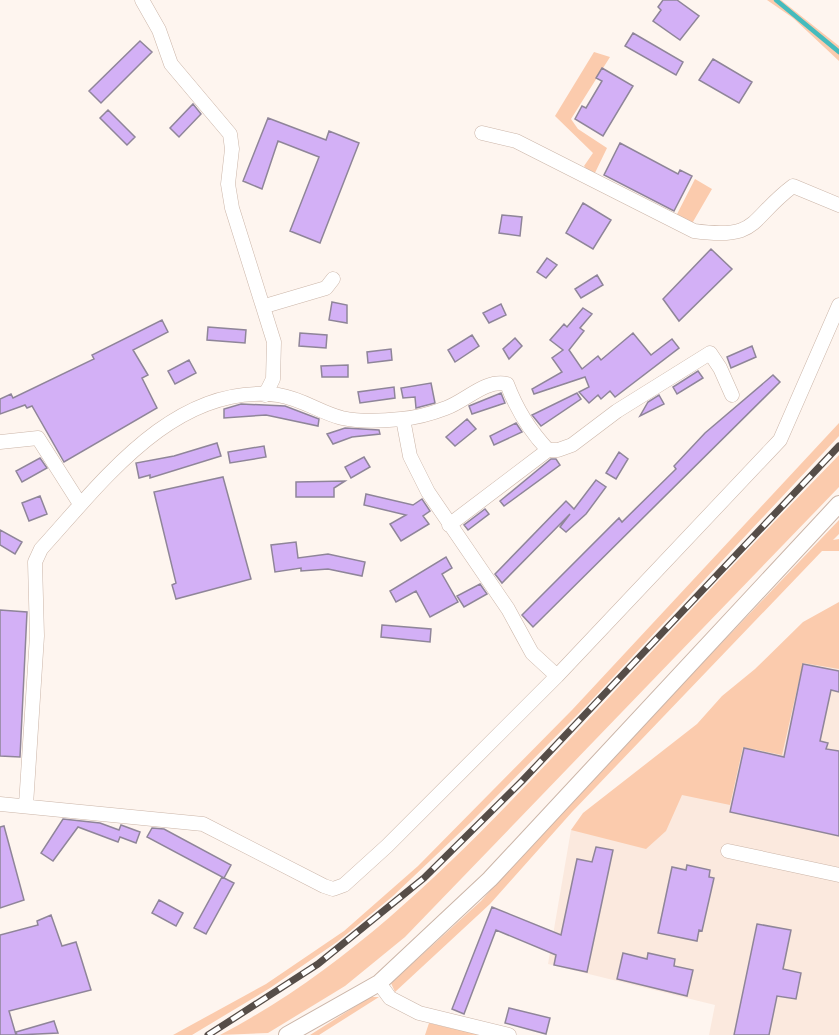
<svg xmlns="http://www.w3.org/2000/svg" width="839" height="1035" viewBox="0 0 839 1035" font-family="'Fira Sans Condensed',sans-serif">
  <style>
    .built { fill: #fbe9de }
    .green { fill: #fbcbad }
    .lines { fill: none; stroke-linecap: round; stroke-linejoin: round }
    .stream { stroke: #45bbbd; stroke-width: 4.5 }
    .building { fill: #d3b0f6; stroke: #8f8599; stroke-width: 1.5 }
    .minor-casing { stroke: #cbb5a8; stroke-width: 15 }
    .major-casing { stroke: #cbb5a8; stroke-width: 18 }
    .minor { stroke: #fff; stroke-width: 14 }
    .major { stroke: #fff; stroke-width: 16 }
    .rail-casing { stroke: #564d48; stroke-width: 7 }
    .rail { stroke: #fff; stroke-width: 4.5; stroke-dasharray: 14; stroke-linecap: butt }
  </style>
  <rect width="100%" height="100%" fill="#fef5ef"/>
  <!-- built -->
  <path class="built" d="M839,614V1035H709L715,1005L548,964L571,830L770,674Z"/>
  <!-- green -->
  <path class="green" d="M767,0H781L839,46V61L793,18Z
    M594,52L610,57L571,119L578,129L607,148L593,177L584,166L593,153L555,116Z
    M695,179L712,189L690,227L675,218Z
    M839,423V436L588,704L472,821L393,896L337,942L270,988L192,1035H173L266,984L344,931L418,866L572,710Z
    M839,455V487L405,937L345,986L268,1033L220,1035C369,957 485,829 599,708C678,623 758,538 839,455Z
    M839,520V534L833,540L839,539V551H822L572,812L490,904L395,992L391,983L481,901L568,804Z
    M839,602V669L803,663L782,755L743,747L730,805L682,795L666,831L646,849L571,830L583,813L697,724L722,696L755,669L803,622Z
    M370,997H379L319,1035H310Z
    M429,1023L481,1035H425Z"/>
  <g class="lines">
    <!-- stream -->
    <path class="stream" d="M776,0L839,52"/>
  </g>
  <!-- building -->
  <path class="building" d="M663,0H677L699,16L680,40L653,21L661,10L658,7Z
    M633,33L683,62L676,75L625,46Z
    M140,41L152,52L101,103L89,91Z
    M713,59L752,82L739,103L699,80Z
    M602,68L633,86L603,136L575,119L582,106L586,108L602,81L596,78Z
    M193,104L201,114L179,137L170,128Z
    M108,110L135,137L127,145L100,118Z
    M268,118L326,140L329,131L359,143L320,243L290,231L319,157L278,141L262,189L243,181Z
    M620,143L678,174L680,170L692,176L674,211L604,175Z
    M583,203L611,220L593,249L566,233Z
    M502,215L522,217L520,236L499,233Z
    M711,249L732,269L679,321L663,299Z
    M547,258L557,265L546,278L537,272Z
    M597,275L603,285L581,298L575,289Z
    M332,302L347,305V323L329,320Z
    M501,304L506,315L489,323L483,313Z
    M583,308L592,314L580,328L584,331L569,350L582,369L598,356L601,360L633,333L651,355L672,339L679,348L615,397L610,391L601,399L598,395L589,403L579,392L589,387L585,377L534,394L532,389L562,372L552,358L563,350L550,340L564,324L567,327Z
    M162,320L168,332L133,350L148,375L142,378L157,408L64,462L32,406L27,408L25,405L0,414V399L11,394L13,398L94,359L92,355Z
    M208,327L246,330L245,343L207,340Z
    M300,333L327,335L326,348L299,346Z
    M472,335L479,346L455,362L448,350Z
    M515,338L522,346L509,359L503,349Z
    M752,346L756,357L731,368L727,357Z
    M391,349L392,360L368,363L367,352Z
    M189,360L196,373L175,384L168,371Z
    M348,365V377H322L321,366Z
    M698,371L703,378L677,394L673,387Z
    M773,375L780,382L533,627L522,615L619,518L622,522L676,469L674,466L705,433Z
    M431,383L435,403L416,408L415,397L403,398L401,388Z
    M394,387L395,398L360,403L358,392Z
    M501,393L505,403L472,414L469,406Z
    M577,393L581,399L541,426L532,415Z
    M659,395L664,404L640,416L648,402Z
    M241,404L285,406L319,419L318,426L266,415L224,418V409Z
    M467,419L476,429L455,446L446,437Z
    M516,423L522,432L494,445L490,436Z
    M345,428L379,430L380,434L352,437L333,444L327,434Z
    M217,443L221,456L150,478V475L139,478L136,463L174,456Z
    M264,446L266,457L230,463L228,452Z
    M619,452L628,459L616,479L606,473Z
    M364,457L370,467L351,478L345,467Z
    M40,458L47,468L22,482L16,471Z
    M551,459H556L560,465L504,506L500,501Z
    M223,477L251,579L176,599L172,585L176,583L154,492Z
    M596,480L606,487L586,514L566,532L560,527L570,514L502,583L495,574L566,501L574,509Z
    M345,481L334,488V497H296V482Z
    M366,494L413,505L422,499L430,511L423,516L429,524L401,541L390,524L406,515L364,505Z
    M40,496L47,514L29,521L22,503Z
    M485,509L489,514L468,530L464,525Z
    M0,530L22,542L15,554L0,545Z
    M296,542L298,558L328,554L365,562L362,576L328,569L301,571V568L275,572L271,545Z
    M446,557L452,568L442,574L458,602L430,617L416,591L396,602L390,591Z
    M480,584L487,594L464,607L457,596Z
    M0,610L27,612L20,757L0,756Z
    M382,625L431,629L430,642L381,637Z
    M803,664L839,671V692L831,690L820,741L828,743L826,749L839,751V836L730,812L744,748L784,757Z
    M63,819L100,823L119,830L121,825L140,832L136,843L120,837L118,842L78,827L53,861L41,853Z
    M4,826L24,900L0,908V827Z
    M152,828L164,829L231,865L224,878L147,837Z
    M596,847L613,850L587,972L554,965L556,955L496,930L464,1014L452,1009L492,907L561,935L577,859L592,862Z
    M687,865L710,870L709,877L714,878L702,931L699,930L697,941L658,933L672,867L686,870Z
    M222,877L234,883L206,934L194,928Z
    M159,900L183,913L176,926L152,913Z
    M51,915L62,946L76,942L91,990L9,1011L16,1035H0V935L38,925L37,921Z
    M757,924L791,930L783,969L801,973L796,999L777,996L769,1035H734Z
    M623,953L647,959L648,953L675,959L674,966L693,970L687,996L617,979Z
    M509,1008L550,1018L546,1034L505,1023Z
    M54,1021L58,1033L17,1035L16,1032Z"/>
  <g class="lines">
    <!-- minor casing -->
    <g class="minor-casing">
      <path id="minor" d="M142,0L159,30L171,64L230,134L232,149L228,184L232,208L274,342L273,379L265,395
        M482,133L516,141L694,231C760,240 748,220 793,186L839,205
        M265,306L326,288L333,279
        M403,419L410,456L428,492L508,609L532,653L557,676
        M0,442L38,438L80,504
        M449,525L548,450
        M0,804L203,824L324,886L333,889L344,885L387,846L557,676L780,440L839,305
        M26,805L37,636L35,562L41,549C103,481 175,382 278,395C303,399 321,413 342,418C361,422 383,421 401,419C415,418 433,413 446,408C466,401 485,379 507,384C516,408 530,431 548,450H558L572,445L617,411L710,353L720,368L732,395
        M728,851L839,875
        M379,983L390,998L419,1013L509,1035"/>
    </g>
    <!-- major casing -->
    <g class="major-casing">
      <path id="major" d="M287,1035L379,983L490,879L839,504"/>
    </g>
    <!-- minor -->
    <use href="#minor" class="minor"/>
    <!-- major -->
    <use href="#major" class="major"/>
    <!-- rail casing -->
    <g class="rail-casing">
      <path id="rail" d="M208,1035L318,964L424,878L522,781L839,446"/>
    </g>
    <!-- rail -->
    <use href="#rail" class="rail"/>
  </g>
</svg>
